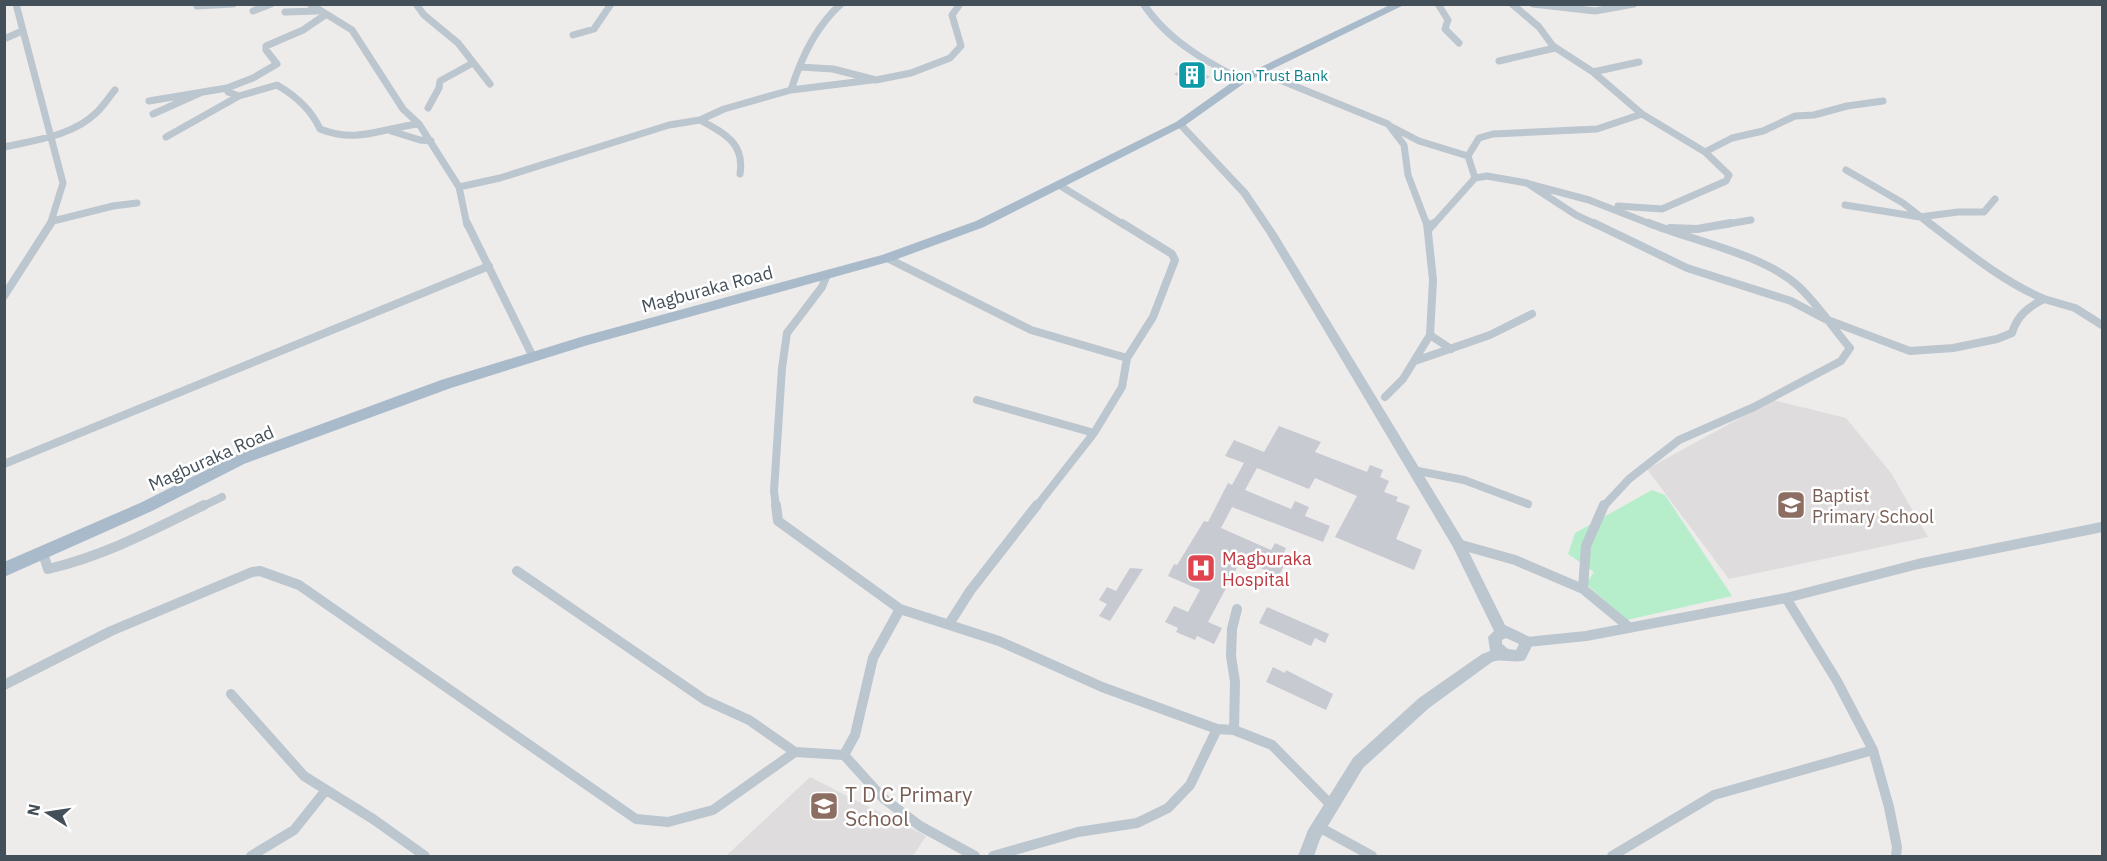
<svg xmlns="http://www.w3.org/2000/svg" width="2107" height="861" viewBox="0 0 2107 861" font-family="'IBM Plex Sans',sans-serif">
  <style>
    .education { fill: #dfdcdd }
    .green { fill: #b6eecb }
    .building { fill: #c7cad0 }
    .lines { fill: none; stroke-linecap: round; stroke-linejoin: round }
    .minor-far2 { stroke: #bbc6ce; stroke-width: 7 }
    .minor-far1 { stroke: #bbc6ce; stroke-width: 8 }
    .minor { stroke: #bbc6ce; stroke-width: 10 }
    .tertiary { fill: #bbc6ce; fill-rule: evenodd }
    .secondary { fill: #bbc7d3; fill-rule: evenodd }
    .primary { fill: #a9bbcb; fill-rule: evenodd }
    .labels { text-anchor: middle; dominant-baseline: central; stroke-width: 5; stroke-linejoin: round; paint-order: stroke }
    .far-culture-label { font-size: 15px; fill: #0d838f; stroke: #fff; text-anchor: start }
    .street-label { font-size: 18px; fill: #434f59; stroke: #fff }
    .education-label { font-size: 18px; fill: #785e54; stroke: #fff; text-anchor: start }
    .health-label { font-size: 18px; fill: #be3a42; stroke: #fff; text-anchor: start }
    .near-education-label { font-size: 21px; fill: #785e54; stroke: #fff; text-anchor: start }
  </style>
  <rect width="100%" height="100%" fill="#eeebeb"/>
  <!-- education -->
  <path class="education" d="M1773,400L1846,418L1891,473L1928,537L1729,579L1647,469Z
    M810,777L926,836L913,856H726Z"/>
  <!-- green -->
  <path class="green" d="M1652,490L1665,495L1732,596L1627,620L1586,584L1594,572L1568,554L1575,533Z"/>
  <!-- building -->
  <path class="building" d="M1189,66L1210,77L1194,85L1174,74Z
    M1279,426L1321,442L1315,452L1367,472L1370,465L1383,470L1380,477L1389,481L1384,492L1398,497L1396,501L1410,506L1396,539L1422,550L1414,570L1335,537L1357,496L1315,478L1309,489L1257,468L1245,490L1291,509L1295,501L1309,507L1305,516L1330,526L1323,542L1232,507L1221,528L1271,550L1275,543L1286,548L1283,555L1288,557L1279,576L1246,562L1245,564L1240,562L1208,622L1222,628L1214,644L1197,636L1195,640L1176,632L1178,628L1165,622L1174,606L1188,612L1200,590L1168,576L1174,564L1177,565L1204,521L1208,522L1228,483L1232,485L1244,463L1225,456L1234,440L1264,452Z
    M1130,568L1143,569L1110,621L1099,616L1107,604L1099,600L1107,587L1116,591Z
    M1267,607L1329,634L1325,643L1315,638L1311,646L1259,623Z
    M1273,667L1285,673L1286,670L1333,694L1326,710L1266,682Z"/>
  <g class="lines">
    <!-- minor-far2 -->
    <path class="minor-far2" d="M16,4L63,183L50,225
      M310,4L352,30L403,109L419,124L459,187L467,225
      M416,4L424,15L458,43L490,84
      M1438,4L1448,20L1445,29L1459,43
      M1512,4L1539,27L1553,46L1593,72L1642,114L1705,152L1729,175L1726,181L1662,209L1618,206
      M1533,4L1595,11L1634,4
      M197,6L233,4
      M253,11L271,4
      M285,12L317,11
      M573,35L594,29L611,4
      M4,39L22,31
      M1499,61L1555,48
      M800,67L833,69L876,80L911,73L950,58L961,46L952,15L960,4
      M1260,72L1388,124L1404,145L1408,175L1427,225
      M1593,72L1639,62
      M227,88L253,78L277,64L266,50V46L303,30L325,15
      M791,90L872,80
      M239,96L277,85C296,96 311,109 320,129C357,144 382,128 419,124
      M149,101L227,88L228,92L239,96L166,137
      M428,108L439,88L440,81L471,64
      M153,114L200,93
      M700,120C724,133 745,143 740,174
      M1392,127L1419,141L1468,156
      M391,131L420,140L431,141
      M4,147C36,140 73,136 97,112C104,105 109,97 115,90
      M1705,152L1732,138L1763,131L1795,116L1814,115L1847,106L1883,101
      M1846,170L1903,203L1931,225
      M1475,178L1468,156L1479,138L1493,134L1597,129L1642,114
      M1529,184L1589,200L1653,225
      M1059,185L1124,225
      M459,187L500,178L669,125L700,120L724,109L791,90C801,58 816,26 841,4
      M1845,205L1920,217L1958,212H1984L1995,199
      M53,221L113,206L137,203
      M1433,225L1475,178L1487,176L1527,183L1576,215L1597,225
      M1722,225L1751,220"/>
    <!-- minor-far1 -->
    <path class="minor-far1" d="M467,223L533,357
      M1122,223L1172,254L1175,260L1153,317L1127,358
      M1594,223L1687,268L1791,301L1825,319L1910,351L1953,348L1997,339L2012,333C2017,316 2028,307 2044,299L2075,308L2102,325
      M1929,223C1966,251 2002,281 2044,299
      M1670,228L1697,229L1731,223
      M1429,229L1434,223
      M887,258L1031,330L1127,358L1122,387L1094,433L1036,507
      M4,296L51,223
      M1430,335L1451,349
      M1415,361L1490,335L1532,314
      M1385,397L1403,379L1430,335L1433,280L1427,223
      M977,400L1094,433
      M4,464L489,266
      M1413,470L1464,480L1528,504
      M201,507L222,497
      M776,507L774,491L782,368L787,333L822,287L826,277
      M1603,507L1629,479L1679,440L1754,407L1841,361L1850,348C1832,327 1817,303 1797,285C1762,254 1693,241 1649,223"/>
    <!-- minor -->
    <path class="minor" d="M776,505L778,521L900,609L999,641L1102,687L1217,729L1234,730L1272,745L1331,805
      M1458,544L1515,560L1583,589L1629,627
      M43,553L48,569C104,556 153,530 204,505
      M517,571L705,700L749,720L795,752L844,755L883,798L920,826L975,856
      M1583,589L1586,546L1604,505
      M1786,598L1837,681L1873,750L1889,807L1897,847L1896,856
      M949,624L970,591L1037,505
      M1527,642L1586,636L1786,598L1918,564L2102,527
      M4,685L111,631L252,572L260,571L299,585L636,819L668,822L713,810L795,752
      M231,694L304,776L373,819L425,856
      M1234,730L1235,682L1231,656L1232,629L1237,609
      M844,755L855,735L873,658L900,609
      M1319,827L1372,856
      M251,856L294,830L326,790
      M993,856L1078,832L1137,823L1168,808L1190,785L1217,729
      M1612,856L1714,795L1873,750"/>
    <!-- tertiary -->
    <path class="tertiary" d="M1180,121L1183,122L1248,191L1277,234L1463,540L1505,625L1532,638L1534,642L1525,660C1514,664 1503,658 1492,662L1429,708L1363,768L1320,839L1314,856H1298L1308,830L1353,758L1419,698L1482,654L1490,651L1488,637L1494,631L1453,547L1267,234L1241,195L1177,126V122ZM1506,638L1519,644L1516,650L1508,649L1502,644V640Z"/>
    <!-- secondary -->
    <path class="secondary" d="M1139,4H1148C1173,40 1208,58 1245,78V82H1239C1198,60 1166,44 1139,4Z"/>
    <!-- primary -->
    <path class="primary" d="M1392,4H1406L1246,82L1184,126L984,227L892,261L588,345L451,388L244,464L152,511L4,577V562L140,503L234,456L441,380L584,336L882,255L976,221L1176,122L1238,78Z"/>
  </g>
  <!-- icons -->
  <defs>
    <g id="building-square" transform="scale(1.5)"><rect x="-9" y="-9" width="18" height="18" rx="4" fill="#0f9aa8" stroke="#fff"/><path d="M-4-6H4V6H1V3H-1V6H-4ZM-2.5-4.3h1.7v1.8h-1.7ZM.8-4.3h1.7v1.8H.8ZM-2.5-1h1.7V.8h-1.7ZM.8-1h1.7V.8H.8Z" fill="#fff"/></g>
    <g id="school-square" transform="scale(1.5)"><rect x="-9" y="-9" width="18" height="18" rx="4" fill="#8d6e63" stroke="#fff"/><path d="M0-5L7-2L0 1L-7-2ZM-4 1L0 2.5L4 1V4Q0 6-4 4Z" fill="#fff"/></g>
    <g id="hospital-square" transform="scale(1.5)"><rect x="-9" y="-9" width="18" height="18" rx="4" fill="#e0444e" stroke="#fff"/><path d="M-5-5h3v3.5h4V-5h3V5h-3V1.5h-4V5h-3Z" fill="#fff"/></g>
  </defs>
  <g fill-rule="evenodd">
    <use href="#building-square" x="1192" y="75"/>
    <use href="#school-square" x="1791" y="505"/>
    <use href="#hospital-square" x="1201" y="568"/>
    <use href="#school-square" x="824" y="806"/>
  </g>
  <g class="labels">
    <!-- far-culture labels -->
    <g class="far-culture-label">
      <text x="1213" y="75">Union Trust Bank</text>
    </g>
    <!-- street labels -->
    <g class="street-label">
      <text transform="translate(707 289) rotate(-15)">Magburaka Road</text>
      <text transform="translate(211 458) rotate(-24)">Magburaka Road</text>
    </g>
    <!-- education labels -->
    <g class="education-label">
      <text x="1812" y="495">Baptist<tspan x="1812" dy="21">Primary School</tspan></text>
    </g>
    <!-- health labels -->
    <g class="health-label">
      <text x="1222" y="558">Magburaka<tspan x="1222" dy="21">Hospital</tspan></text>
    </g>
    <!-- near-education labels -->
    <g class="near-education-label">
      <text x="845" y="794">T D C Primary<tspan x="845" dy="24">School</tspan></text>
    </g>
  </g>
  <!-- border -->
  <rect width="2107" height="861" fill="none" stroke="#434f59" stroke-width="12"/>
  <!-- north arrow -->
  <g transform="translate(48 813) rotate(282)" stroke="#ffffff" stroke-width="4.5" paint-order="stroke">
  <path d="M0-4.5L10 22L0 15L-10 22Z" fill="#434f59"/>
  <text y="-9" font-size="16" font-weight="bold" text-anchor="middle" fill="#434f59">N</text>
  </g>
</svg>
